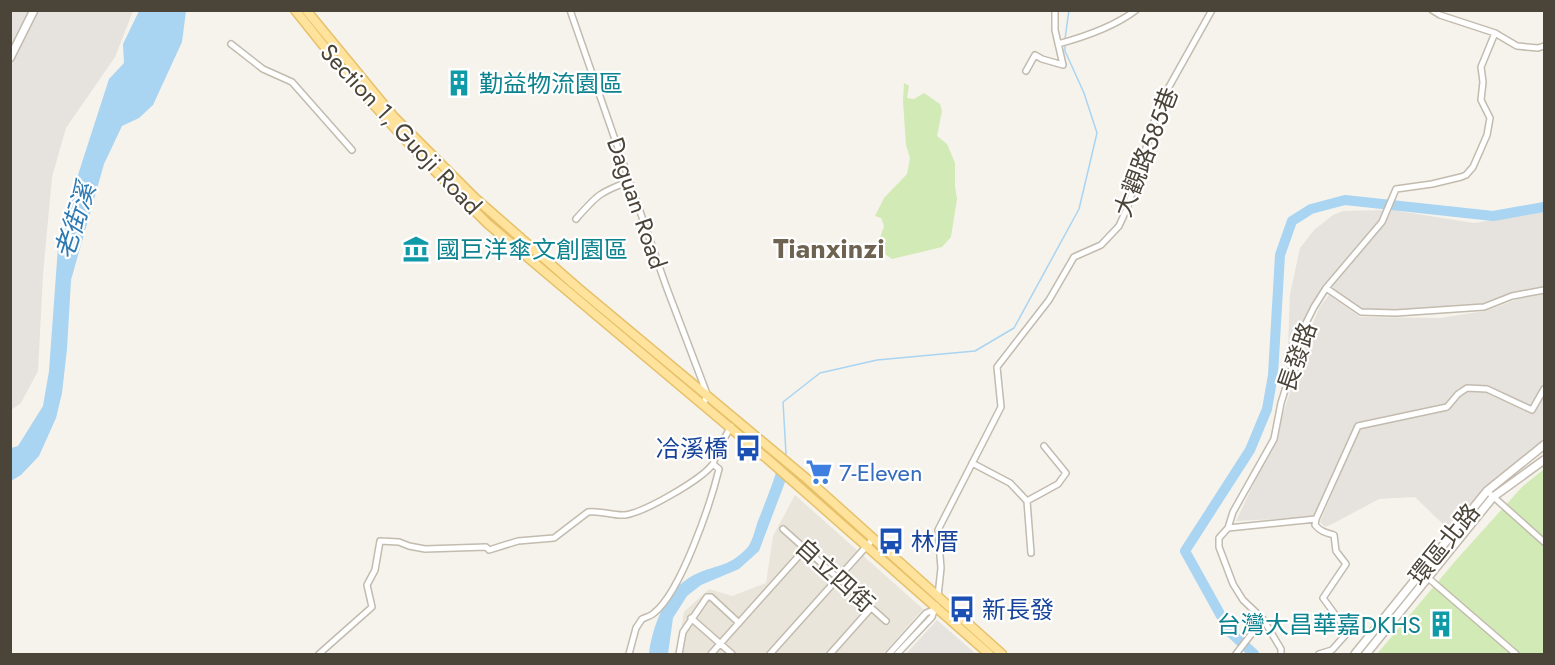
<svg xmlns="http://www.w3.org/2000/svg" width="1555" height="665" viewBox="0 0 1555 665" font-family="Jost,'Noto Sans TC',sans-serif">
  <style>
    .residential { fill: #eae5da }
    .industrial { fill: #e6e2dd }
    .green { fill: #d2eab5 }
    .water { fill: #a9d4f2 }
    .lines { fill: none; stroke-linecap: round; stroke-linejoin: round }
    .stream { stroke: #a9d4f2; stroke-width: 1.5 }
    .river { stroke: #a9d4f2; stroke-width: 10 }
    .minor-casing { stroke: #c2bbae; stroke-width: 8 }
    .tertiary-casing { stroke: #c2bbae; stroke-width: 10 }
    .primary-casing { stroke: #e6c16a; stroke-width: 11 }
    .minor { stroke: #fff; stroke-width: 5 }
    .tertiary { stroke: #fff; stroke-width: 7 }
    .primary { stroke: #ffe39c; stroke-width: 8 }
    .labels { text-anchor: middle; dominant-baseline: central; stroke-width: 4.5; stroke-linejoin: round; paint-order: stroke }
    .culture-label { font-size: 24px; fill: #0d838f; stroke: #fff; text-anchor: start }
    .street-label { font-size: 24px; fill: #4b4439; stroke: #fff }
    .transit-label { font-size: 24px; fill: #164399; stroke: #fff; text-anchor: start }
    .shop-label { font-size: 24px; fill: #366cbe; stroke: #fff; text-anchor: start }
    .water-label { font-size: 26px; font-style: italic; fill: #2e7ab2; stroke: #fff }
    .quarter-label { font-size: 27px; font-weight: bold; fill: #6e6250; stroke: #fff }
  </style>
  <rect width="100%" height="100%" fill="#f6f3ec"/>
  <!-- residential -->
  <path class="residential" d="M795,495L923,609L883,654H677L684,612L709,589L732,596L766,583L773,536Z"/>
  <!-- industrial -->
  <path class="industrial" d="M11,11H133L115,57L66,128L52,177L43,275L38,371L21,403L11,410Z
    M1386,210L1380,220L1323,289L1311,308L1295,349L1293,352L1288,349L1290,294L1300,248L1314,230L1333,215L1343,211Z
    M1392,210L1474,223L1544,212V288L1512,294L1482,304L1401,310H1363L1330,288L1384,224Z
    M1544,293V383L1531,406L1489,387L1469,385L1458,391L1444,405L1355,425L1314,517L1236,521L1275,439L1307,339L1319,308L1329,295L1360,317L1440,318L1485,311L1518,299Z
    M1469,390L1487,392L1532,413L1544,392V442L1482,490L1449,530L1415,497L1379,499L1334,523L1325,527L1320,522L1359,429L1445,410L1461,395Z
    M937,620L976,654H906Z"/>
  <!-- green -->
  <path class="green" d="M904,83L909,86L907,98L914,99L924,93L940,104L942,111L937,136L947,144L955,163V186L957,199L951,237L942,247L892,259L882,252L883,248L878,244L884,226L881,218L875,216L884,198L907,174L910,158L906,145L903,101Z
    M1544,469V654H1377L1457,559L1522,487Z"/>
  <!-- water -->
  <path class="water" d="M139,11H186L182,42L153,105L139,118L122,126L104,164L71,280L67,349L62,393L56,418L39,456L21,475L11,481V448L18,446L43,406L49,371L58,247L65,215L109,79L124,63L123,44Z
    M782,452L793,461L759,551L739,569L701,585L687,596L673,618L668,654H649C652,627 666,590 692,576C714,564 728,569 748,547C753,540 755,529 758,521C767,498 776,476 782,452Z"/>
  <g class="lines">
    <!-- stream -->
    <path class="stream" d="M1065,39L1069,10
      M786,454L783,402L820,373L877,360L975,351L1014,328L1079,209L1097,133L1084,93L1065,51V44"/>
    <!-- river -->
    <path class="river" d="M1254,654L1230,632L1185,551L1250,450L1267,409L1273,375L1280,255L1292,221L1311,209L1345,200L1493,216L1544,207"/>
    <!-- minor casing -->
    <g class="minor-casing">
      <path id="minor" d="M570,10L666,286L707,394L703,406
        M1432,10L1440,15L1495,33L1517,46L1538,48L1544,46
        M231,44L263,69L292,82L352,150
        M1058,44C1084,37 1114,27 1136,10
        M1026,71L1035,55L1042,59L1063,65L1055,30V10
        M576,219C597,195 600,192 630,181
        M1326,288L1361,312L1396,313L1484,307L1512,296L1544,290
        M972,463L1010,483L1027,501
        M1487,491L1544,542
        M1027,501L1058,484L1066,473L1044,446
        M1027,501L1031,553
        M1316,519L1315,525C1321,532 1327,533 1334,535L1336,551L1346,564L1323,598L1348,632L1332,650L1319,654
        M1228,528L1316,519L1358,426L1447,407L1458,394L1467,388L1487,389L1532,410L1544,389
        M783,529L886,621
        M1427,577L1516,654
        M938,596L941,568L938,530L1001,407L997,367L1049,300L1074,257L1101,245L1119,226L1128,206L1155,119L1165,94L1212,10
        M691,618L732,654
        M319,654L372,607L367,585L375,570L380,541L399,542L409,546L425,549L486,547L489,550L518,541L554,538L588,512C600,510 612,516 625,515C645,512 701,480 713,464
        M629,654L636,628L642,619C646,617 651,616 654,613C681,592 711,502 719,469L713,464L717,452L731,426
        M679,654L683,632L707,597H711L739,623
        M711,654L805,549
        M770,654L873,539
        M830,654L871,608
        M889,654L926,613L936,609
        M897,654L932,617L936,605
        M1236,654L1263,619
        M1281,654V649L1263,619L1243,600L1233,584L1219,547V538L1228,528L1233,512L1274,439L1281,403L1306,323L1314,307L1326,288L1382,222L1396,189L1432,184L1461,177L1466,175L1473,167L1487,135L1490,118L1481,100L1483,82L1481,67L1495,33"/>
    </g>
    <!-- tertiary casing -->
    <g class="tertiary-casing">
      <path id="tertiary" d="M10,58L34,10
        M1355,654L1487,491L1544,445
        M1366,654L1493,497L1544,460"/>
    </g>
    <!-- primary casing -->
    <g class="primary-casing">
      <path id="primary" d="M295,10L347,75L421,157L488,224L771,462L989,654
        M306,10L394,117L475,198L578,288L807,479L1002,654"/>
    </g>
    <!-- minor -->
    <use href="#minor" class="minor"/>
    <!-- tertiary -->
    <use href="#tertiary" class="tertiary"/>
    <!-- primary -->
    <use href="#primary" class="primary"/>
  </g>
  <!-- icons -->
  <defs>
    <g id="building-bare" transform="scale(2.07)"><path d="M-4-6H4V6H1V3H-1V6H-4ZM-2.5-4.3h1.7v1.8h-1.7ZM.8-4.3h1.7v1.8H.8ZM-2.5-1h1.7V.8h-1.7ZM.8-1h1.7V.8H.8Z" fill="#0f9aa8" stroke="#fff" stroke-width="2.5" paint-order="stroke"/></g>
    <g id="museum-bare" transform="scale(2.07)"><path d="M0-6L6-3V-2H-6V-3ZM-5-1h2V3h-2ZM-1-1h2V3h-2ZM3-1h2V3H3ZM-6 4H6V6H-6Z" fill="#0f9aa8" stroke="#fff" stroke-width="2.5" paint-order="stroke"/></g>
    <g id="bus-bare" transform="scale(2.07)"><path d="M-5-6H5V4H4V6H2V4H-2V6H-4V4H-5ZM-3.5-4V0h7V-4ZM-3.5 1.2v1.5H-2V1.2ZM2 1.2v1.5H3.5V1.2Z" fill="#1a4fb4" stroke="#fff" stroke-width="2.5" paint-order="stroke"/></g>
    <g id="supermarket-bare" transform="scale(2.07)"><path d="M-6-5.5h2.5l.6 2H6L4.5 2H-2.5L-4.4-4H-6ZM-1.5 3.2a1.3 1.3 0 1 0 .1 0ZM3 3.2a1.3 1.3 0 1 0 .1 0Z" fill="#3f7fe0" stroke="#fff" stroke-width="2.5" paint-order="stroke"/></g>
  </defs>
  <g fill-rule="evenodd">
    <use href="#building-bare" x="459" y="83"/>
    <use href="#museum-bare" x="416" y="249"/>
    <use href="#bus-bare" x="748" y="448"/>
    <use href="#supermarket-bare" x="819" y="472"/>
    <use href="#bus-bare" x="891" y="541"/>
    <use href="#bus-bare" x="962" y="609"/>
    <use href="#building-bare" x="1441" y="624"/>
  </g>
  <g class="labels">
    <!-- culture labels -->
    <g class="culture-label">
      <text x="479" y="83">勤益物流園區</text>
      <text x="436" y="249">國巨洋傘文創園區</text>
      <text x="1421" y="624" text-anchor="end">台灣大昌華嘉DKHS</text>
    </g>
    <!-- street labels -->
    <g class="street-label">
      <text transform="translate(401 129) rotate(47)">Section 1, Guoji Road</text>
      <text transform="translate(1146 152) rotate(-69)">大觀路585巷</text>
      <text transform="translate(637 203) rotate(71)">Daguan Road</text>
      <text transform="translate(1297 357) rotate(-71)">長發路</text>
      <text transform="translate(1444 544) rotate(-51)">環區北路</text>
      <text transform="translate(835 575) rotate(42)">自立四街</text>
    </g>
    <!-- transit labels -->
    <g class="transit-label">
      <text x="728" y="448" text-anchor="end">冾溪橋</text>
      <text x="911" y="541">林厝</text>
      <text x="982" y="609">新長發</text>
    </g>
    <!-- shop labels -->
    <g class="shop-label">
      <text x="839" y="472">7-Eleven</text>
    </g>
    <!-- water labels -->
    <g class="water-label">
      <text transform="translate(75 221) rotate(-72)">老街溪</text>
    </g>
    <!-- quarter labels -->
    <g class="quarter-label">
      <text x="829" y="248">Tianxinzi</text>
    </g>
  </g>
  <!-- border -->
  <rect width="1555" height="665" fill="none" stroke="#4b4439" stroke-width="24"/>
</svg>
